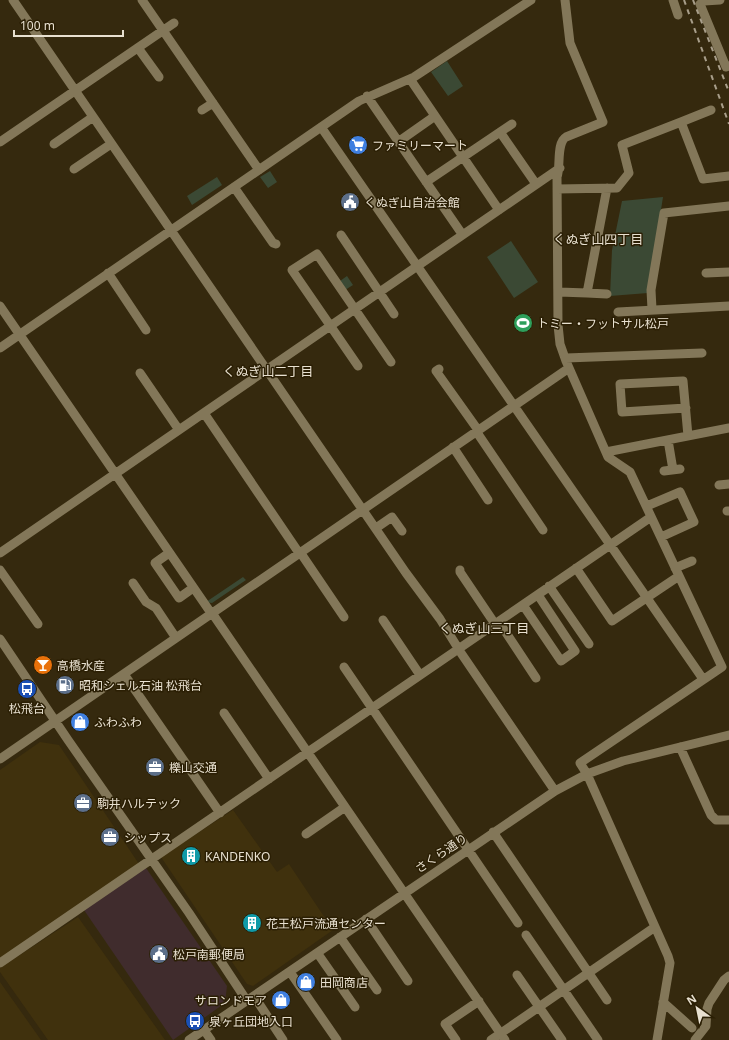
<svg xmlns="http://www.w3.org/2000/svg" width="729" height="1040" viewBox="0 0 729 1040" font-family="'Noto Sans','Noto Sans JP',sans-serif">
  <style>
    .commercial { fill: #402c2d }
    .built { fill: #40310d }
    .green { fill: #3b4934 }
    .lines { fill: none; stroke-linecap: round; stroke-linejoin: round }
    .minor { stroke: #837759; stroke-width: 9 }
    .rail { stroke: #a89e8a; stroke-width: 2; stroke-dasharray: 5 5; stroke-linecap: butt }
    .labels { text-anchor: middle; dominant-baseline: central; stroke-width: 3; stroke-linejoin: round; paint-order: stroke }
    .poi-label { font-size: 12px; fill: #e8e0d0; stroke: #2b1f04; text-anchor: start }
    .street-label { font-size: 12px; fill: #e8e0d0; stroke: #2b1f04 }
    .neighbourhood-label { font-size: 13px; fill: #e8e0d0; stroke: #2b1f04 }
  </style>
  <rect width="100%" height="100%" fill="#35290e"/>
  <!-- commercial -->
  <path class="commercial" d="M146,868L227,986L225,1003L173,1040L84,910Z"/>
  <!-- built -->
  <path class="built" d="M40,742L59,745L139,864L0,960V770Z
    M233,810L277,872L289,864L333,930L253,986L247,984L161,857Z
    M78,917L165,1040H48L0,972V968Z
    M0,982L41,1040H0Z"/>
  <!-- green -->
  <path class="green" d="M447,61L463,86L448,96L431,72Z
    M270,171L277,182L268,188L260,177Z
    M217,177L222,185L192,205L187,196Z
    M663,197L648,293L610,296L612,250L622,201Z
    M511,241L538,282L514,298L487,257Z
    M347,276L353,285L345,290L340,281Z
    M243,577L246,580L212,603L206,602Z"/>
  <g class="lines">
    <!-- minor -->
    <path class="minor" d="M13,0L406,573L440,619L461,653L555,791
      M142,0L259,170
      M565,0L570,43L603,122L566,137C556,143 561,166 557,177L558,325L560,344L566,361L608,457L630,472L722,667L580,763L587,774L668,956L670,963L657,1040
      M673,0L678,15
      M720,0L704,1L700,4L726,67L729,66
      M138,48L159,77
      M410,79L499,210
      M367,96L462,234
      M202,110L213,103
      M681,122L711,110
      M321,127L703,679
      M500,132L536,184
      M0,142L174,23
      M398,142L435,116
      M54,144L93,117
      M74,169L111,144
      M426,182L512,124
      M234,187L273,243L276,244
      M557,189L617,188L629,173L622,145L681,122L703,179L729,176
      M341,235L394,314
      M108,273L146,330
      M706,273L729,272
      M559,292L587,293L607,188
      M587,293L607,294
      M0,306L211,613
      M652,309L651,290L664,213L729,206
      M618,312L729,306
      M0,348L359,101L414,77L531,0
      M566,358L702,353
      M358,366L292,270L317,254L391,362
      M439,369L436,371L478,430
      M140,373L179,430
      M686,408L622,412L620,384L683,381L688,436
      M204,413L299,553
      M476,431L543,530
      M668,440L673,470
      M453,447L488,500
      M606,452L729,428
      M664,471L680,469
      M719,485L729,484
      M647,506L680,492L694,522L661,537
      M727,511H729
      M376,528L392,517L402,531
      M300,552L344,617
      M0,553L560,168
      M169,553L155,563L179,598L193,588
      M576,568L612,621L679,576
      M675,568L692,561
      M0,570L38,624
      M460,570V572L495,624
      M133,583L146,602L156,608L176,638
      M549,586L589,644
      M523,605L561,661L575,651L538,595
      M212,613L505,1040
      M383,620L420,675
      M499,622L536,678
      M0,639L68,740L189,913L247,1001
      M344,667L518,923
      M124,674L220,813
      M224,713L269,779
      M680,747L711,815L716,820H729
      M0,759L569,368
      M493,832L607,1000
      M306,834L345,807
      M366,919L408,981
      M526,935L598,1040
      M340,937L377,990
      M318,954L355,1007
      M0,963L651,517
      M290,972L337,1040
      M517,975L562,1040
      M254,996L283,1040
      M663,1002L692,1028
      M204,1030L211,1040
      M189,1040L555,791L587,774L623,761L729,735
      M456,1040L445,1024L479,1001
      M491,1040L655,927
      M695,1040L706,1026L707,1009L709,1003L724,980L729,976"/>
    <!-- rail -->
    <path class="rail" d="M684,0L729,124
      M693,0L729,92"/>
  </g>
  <!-- icons -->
  <defs>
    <g id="supermarket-disc" transform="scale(1)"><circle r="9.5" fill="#3f7fe0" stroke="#2b1f04"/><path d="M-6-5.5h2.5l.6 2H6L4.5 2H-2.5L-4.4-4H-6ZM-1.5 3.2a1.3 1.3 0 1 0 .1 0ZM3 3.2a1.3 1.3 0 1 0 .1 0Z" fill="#fff"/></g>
    <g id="civic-disc" transform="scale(1)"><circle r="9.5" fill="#5c6f8a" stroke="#2b1f04"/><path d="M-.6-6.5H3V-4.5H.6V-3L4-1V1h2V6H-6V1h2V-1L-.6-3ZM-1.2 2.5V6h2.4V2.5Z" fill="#fff"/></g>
    <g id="stadium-disc" transform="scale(1)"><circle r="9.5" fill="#2e9e5b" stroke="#2b1f04"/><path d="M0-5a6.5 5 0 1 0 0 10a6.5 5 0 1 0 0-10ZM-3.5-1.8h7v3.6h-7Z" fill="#fff"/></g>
    <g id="bar-disc" transform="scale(1)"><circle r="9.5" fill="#e8710a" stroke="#2b1f04"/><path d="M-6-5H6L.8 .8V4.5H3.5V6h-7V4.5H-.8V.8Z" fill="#fff"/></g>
    <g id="fuel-disc" transform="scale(1)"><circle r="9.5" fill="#5c6f8a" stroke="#2b1f04"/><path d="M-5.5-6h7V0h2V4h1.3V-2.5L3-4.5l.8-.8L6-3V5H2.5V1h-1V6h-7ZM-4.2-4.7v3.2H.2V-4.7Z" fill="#fff"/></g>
    <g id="bus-disc" transform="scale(1)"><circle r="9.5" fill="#1a4fb4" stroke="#2b1f04"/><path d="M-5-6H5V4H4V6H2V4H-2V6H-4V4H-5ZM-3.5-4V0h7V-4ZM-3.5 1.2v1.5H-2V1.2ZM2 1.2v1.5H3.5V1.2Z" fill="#fff"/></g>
    <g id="shop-disc" transform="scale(1)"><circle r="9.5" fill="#3f7fe0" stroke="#2b1f04"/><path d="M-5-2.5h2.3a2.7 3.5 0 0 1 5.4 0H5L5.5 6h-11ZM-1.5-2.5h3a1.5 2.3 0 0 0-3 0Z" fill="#fff"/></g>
    <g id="office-disc" transform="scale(1)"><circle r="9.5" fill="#5c6f8a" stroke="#2b1f04"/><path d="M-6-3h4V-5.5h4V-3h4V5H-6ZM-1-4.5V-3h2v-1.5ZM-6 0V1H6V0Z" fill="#fff"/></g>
    <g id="building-disc" transform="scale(1)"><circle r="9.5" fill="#0f9aa8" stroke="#2b1f04"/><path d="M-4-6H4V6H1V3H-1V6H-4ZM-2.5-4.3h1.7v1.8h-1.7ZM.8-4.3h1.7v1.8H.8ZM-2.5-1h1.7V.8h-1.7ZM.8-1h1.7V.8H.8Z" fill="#fff"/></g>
  </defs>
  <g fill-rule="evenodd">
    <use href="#supermarket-disc" x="358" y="145"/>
    <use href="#civic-disc" x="350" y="202"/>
    <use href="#stadium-disc" x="523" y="323"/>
    <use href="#bar-disc" x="43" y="665"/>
    <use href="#fuel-disc" x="65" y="685"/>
    <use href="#bus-disc" x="27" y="689"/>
    <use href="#shop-disc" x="80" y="722"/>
    <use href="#office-disc" x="155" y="767"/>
    <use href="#office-disc" x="83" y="803"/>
    <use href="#office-disc" x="110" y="837"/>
    <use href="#building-disc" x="191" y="856"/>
    <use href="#building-disc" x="252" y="923"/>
    <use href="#civic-disc" x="159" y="954"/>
    <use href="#shop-disc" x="306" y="982"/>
    <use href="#shop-disc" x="281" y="1000"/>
    <use href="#bus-disc" x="195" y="1021"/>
  </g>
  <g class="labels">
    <!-- poi labels -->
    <g class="poi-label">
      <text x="372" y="145">ファミリーマート</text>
      <text x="364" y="202">くぬぎ山自治会館</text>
      <text x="537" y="323">トミー・フットサル松戸</text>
      <text x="57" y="665">高橋水産</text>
      <text x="79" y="685">昭和シェル石油 松飛台</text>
      <text x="27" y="708" text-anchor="middle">松飛台</text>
      <text x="94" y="722">ふわふわ</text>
      <text x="169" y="767">櫟山交通</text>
      <text x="97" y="803">駒井ハルテック</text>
      <text x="124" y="837">シップス</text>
      <text x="205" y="856">KANDENKO</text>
      <text x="266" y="923">花王松戸流通センター</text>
      <text x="173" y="954">松戸南郵便局</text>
      <text x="320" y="982">田岡商店</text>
      <text x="267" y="1000" text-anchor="end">サロンドモア</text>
      <text x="209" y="1021">泉ヶ丘団地入口</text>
    </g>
    <!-- street labels -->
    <g class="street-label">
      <text transform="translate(441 853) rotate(-34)">さくら通り</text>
    </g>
    <!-- neighbourhood labels -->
    <g class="neighbourhood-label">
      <text x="598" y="239">くぬぎ山四丁目</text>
      <text x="268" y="371">くぬぎ山二丁目</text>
      <text x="484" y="628">くぬぎ山三丁目</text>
    </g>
  </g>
  <!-- north arrow -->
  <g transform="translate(697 1008) rotate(327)" stroke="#2b1f04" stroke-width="3" paint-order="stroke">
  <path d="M0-3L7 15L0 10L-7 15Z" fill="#e8e0d0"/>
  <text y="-6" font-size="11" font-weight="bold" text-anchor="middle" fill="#e8e0d0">N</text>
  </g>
  <!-- scale -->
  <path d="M14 30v6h109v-6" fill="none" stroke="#e8e0d0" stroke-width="2"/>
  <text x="20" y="30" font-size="12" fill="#e8e0d0" stroke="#2b1f04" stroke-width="3" paint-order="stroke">100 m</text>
</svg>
